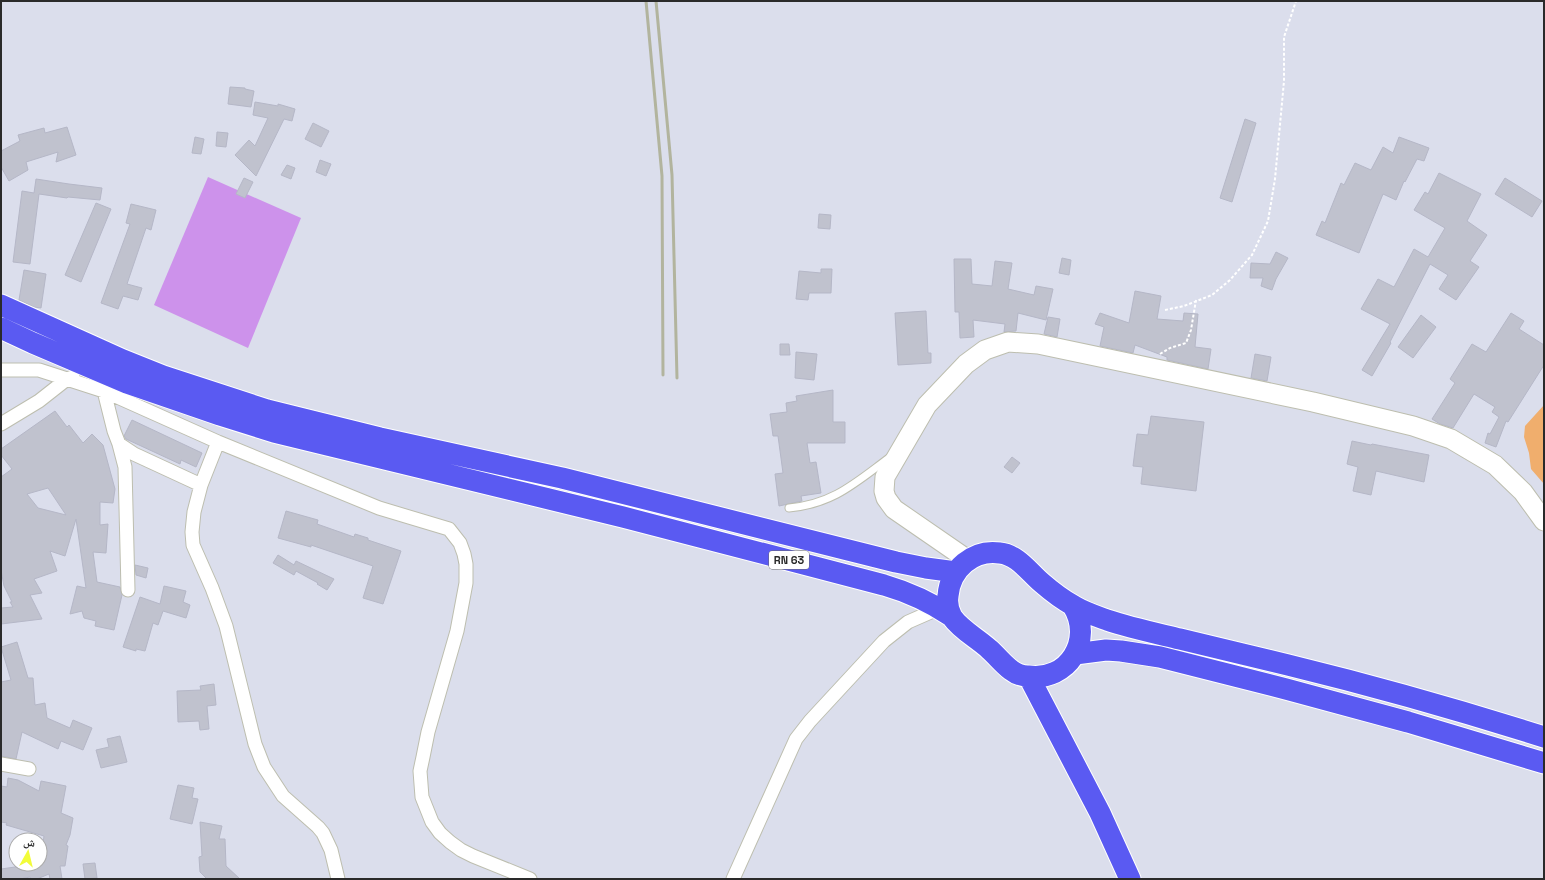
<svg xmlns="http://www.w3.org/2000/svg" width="1545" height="880" viewBox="0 0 1545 880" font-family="'Space Grotesk','Noto Naskh Arabic',sans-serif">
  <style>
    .pitch { fill: #cd92eb }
    .water { fill: #f0ae6d }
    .building { fill: #c0c2ce; stroke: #b5b7c7; fill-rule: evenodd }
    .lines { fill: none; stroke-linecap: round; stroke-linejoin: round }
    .lane-casing { stroke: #bdbeaf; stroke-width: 9 }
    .street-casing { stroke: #bdbeaf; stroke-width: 15 }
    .secondary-casing { stroke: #bdbeaf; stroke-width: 21 }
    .primary-casing { stroke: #fff; stroke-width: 23 }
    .path { stroke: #fff; stroke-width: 2; stroke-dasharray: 3 2; stroke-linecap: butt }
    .lane { stroke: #fff; stroke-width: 7 }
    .street { stroke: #fff; stroke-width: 13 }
    .secondary { stroke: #fff; stroke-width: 19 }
    .primary { stroke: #5a5af2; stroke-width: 21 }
    .rail { stroke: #b2b49e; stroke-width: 3 }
    .labels { text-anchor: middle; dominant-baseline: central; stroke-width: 3; stroke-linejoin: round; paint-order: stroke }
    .shield { fill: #fff; stroke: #6a6a6a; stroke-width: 1 }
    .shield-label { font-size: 11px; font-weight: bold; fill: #2a2a2a }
  </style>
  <rect width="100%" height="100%" fill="#dbdeec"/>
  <!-- pitch -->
  <path class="pitch" d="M208,177L301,218L248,348L154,305Z"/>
  <!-- water -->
  <path class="water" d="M1544,405V484L1531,469L1529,453L1524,437L1525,426Z"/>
  <!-- building -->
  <path class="building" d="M230,87L245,88V89L254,91L251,107L228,104Z
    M255,102L278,106V104L295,109L292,121L284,119L256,176L235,155L249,140L255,146L268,118L253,115Z
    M1245,119L1256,123L1232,202L1220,198Z
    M313,123L329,131L321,147L305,139Z
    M67,127L76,155L56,162L58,152L26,162L28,170L9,181L1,167V151L20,141L18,135L44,128L45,133Z
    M217,132L228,133L226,147L216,146Z
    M195,137L204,139L201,154L192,153Z
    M1399,137L1429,148L1424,161L1417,159L1405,182L1404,181L1396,200L1383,194L1359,253L1316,235L1322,221L1325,223L1341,183L1344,185L1355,163L1371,170L1383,147L1393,153Z
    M320,160L331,164L326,176L316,172Z
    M287,165L295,168L291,179L281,175Z
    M1439,173L1481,194L1467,221L1487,235L1470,261L1479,267L1456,300L1439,289L1448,275L1430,264L1390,342L1391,343L1372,376L1362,370L1390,324L1361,309L1378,279L1394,287L1414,249L1428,257L1445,228L1414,210L1425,192L1428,194Z
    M244,178L253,182L245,198L236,194Z
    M1505,178L1542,201L1532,217L1495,194Z
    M36,179L69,184L102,188L100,200L68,197L67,198L39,194L30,264L13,262L22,191L34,193Z
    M96,203L111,209L81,282L65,275Z
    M131,204L156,210L151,230L146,228L127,284L142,288L138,300L123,296L118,309L101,303L130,224L126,223Z
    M819,214L831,215L830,229L818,228Z
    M1276,252L1288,258L1276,279L1272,290L1261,286L1263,278H1250L1251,263L1270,264Z
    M1062,258L1071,260L1069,275L1059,273Z
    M954,259H971L972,284L992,286L995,261L1012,263L1008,289L1034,295L1036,286L1053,289L1046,320L1018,313L1016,331L1004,332L1005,324L973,320L974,337L960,338L959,312H955Z
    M821,269H832L831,293H809L808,300L796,299L799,271L821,273Z
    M24,270L46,274L41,308L34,307L19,300Z
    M1135,291L1161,296L1157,319L1183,321L1184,313L1198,314L1195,347L1211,349L1208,369L1167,360V357L1135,345L1133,353L1100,346L1104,327L1095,324L1100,313L1129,323Z
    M926,311L928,353H931V363L898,365L895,313Z
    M1511,313L1524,321L1519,329L1544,345V365L1508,422L1506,421L1496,447L1485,443L1488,433L1490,434L1499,417L1492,412L1495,407L1474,394L1453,428L1440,424L1432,419L1455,383L1450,379L1472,344L1486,352Z
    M1421,315L1436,327L1413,358L1398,347Z
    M1048,317L1060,319L1057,337L1044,334Z
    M780,344H789L790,355H780Z
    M796,352L817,354L814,380L795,378Z
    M1255,354L1271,357L1267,381L1251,378Z
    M833,390V422H845V443H807L810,463L816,462L821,493L801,496L802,501L779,506L775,474L783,473L778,436H773L770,414L787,412L786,403L797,401L796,396Z
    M55,411L67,427L69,425L83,443L92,434L103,445L115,489L113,503L100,502V525L108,524L106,553L93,552L97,582L120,587L122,595L114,630L95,626L96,621L84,618L82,611L70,614L77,586L86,588L76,519L65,556L50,551L57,571L34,579L42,593L30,595L42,619L1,624V608L13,607L10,602H12L4,586L1,570V477L12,469L1,455V449ZM48,488L66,515L38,508L27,494Z
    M1151,416L1204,422L1196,491L1141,484L1143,467L1133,466L1137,434L1148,435Z
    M132,420L202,453L196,467L181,460L180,464L126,439L124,436Z
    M1352,441L1371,445L1372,444L1429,455L1424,482L1376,471L1371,495L1353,491L1358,467L1347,464Z
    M1012,457L1020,463L1012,473L1004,467Z
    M286,511L318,520L317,524L354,537L355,534L368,538V540L401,551L383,604L363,598L373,566L311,545V547L278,538Z
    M278,555L294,565L296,561L334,579L327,590L317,584L318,583L296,571L294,575L273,563Z
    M135,565L148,568L146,578L136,575Z
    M164,586L186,591L183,602L190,605L186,618L163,611L158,625L153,623L145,651L136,649V651L123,647L140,597L160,604Z
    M17,642L28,678H33L35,705L45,703L47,718L70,728L73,720L92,728L83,750L61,741L58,749L22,732L16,759L1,756V682L11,680L1,647Z
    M214,684L216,705L207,706L209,729L200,730L199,721L178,722L177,691L201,690L200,686Z
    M120,736L127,762L101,768L96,750L109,747L107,739Z
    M8,778L18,780L39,791L41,781L66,786L61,813L73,818L70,835L66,845L68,846L65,866H60L62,879H50L49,874L37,879H31L30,877L20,879H1V869L22,866L23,868L34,864H40L44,836L6,825L7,823L1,822V786L7,787Z
    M178,785L194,788L192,798L198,799L192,824L170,819Z
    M200,822L222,826L219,839H225L226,866L240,879H207L200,872L199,857L202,856Z
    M95,863L97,878L85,879L83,864Z"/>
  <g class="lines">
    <!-- lane casing -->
    <g class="lane-casing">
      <path id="lane" d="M789,508C833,504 855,483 889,458"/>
    </g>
    <!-- street casing -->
    <g class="street-casing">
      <path id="street" d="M1,370H39L104,391L218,442L379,508L449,529L460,543L464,554L466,564V583L457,631L428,732L423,757L420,771L422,797L432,822L440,833L450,842L461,850L473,856L530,879
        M104,391L114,431L119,444L134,454L201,485
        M1,424L39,401L67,379L73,377
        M218,442L201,485L194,512L192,532L193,545L212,588L226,626L255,744L264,767L283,796L318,827L323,833L331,850L338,879
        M119,444L125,467L128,590
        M1,764L29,769
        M733,879L796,739L810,721L884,641L908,622L940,608"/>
    </g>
    <!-- secondary casing -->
    <g class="secondary-casing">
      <path id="secondary" d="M968,560L894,509L886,498L884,491L885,477L927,405L966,364L985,350L1008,342L1038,344L1313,402L1413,426L1451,439L1495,465L1523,492L1544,521"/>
    </g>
    <!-- primary casing -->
    <g class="primary-casing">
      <path id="primary" d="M1,305L123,360L163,376L267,410L380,438L562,478L896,562L926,568L956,572
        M1,328L33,343L127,383L220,415L274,432L623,517L884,585C908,592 930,602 951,616
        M1073,606C1094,640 1068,682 1028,676C1022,676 1016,674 1011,670C1003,664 997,656 989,649C977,638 961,630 952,617C948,610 947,603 948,596C950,569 973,549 1000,553C1018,555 1029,572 1042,583C1050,590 1065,601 1074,606C1084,612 1096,616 1107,620C1131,628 1155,633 1180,639C1216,648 1252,656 1288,665C1374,686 1459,710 1544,737
        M1075,654L1106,650L1121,651L1160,657L1286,689L1408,722L1544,763
        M1029,677L1100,813L1130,879"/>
    </g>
    <!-- path -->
    <path class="path" d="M1165,310L1184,306L1212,295L1230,280L1252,255L1268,221L1275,179L1284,81V37L1296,1
      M1160,354L1170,348L1186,343L1191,330L1196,300"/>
    <!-- lane -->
    <use href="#lane" class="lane"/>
    <!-- street -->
    <use href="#street" class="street"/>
    <!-- secondary -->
    <use href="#secondary" class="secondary"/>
    <!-- primary -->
    <use href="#primary" class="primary"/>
    <!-- rail -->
    <path class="rail" d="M646,1L662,176L663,375
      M656,1L672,175L677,378"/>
  </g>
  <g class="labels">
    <!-- shield labels -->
    <rect class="shield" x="769" y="551" width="40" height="18" rx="3"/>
    <g class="shield-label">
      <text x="789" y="560">RN 63</text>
    </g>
  </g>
  <!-- border -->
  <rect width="1545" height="880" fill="none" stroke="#2a2a2a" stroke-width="4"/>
  <!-- north arrow -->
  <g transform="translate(28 852) rotate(8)"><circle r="19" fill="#ffffff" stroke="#aaaaaa"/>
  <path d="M0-3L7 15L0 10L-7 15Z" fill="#f2fc39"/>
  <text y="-6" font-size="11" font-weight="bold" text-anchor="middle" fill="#2a2a2a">ش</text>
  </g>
</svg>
